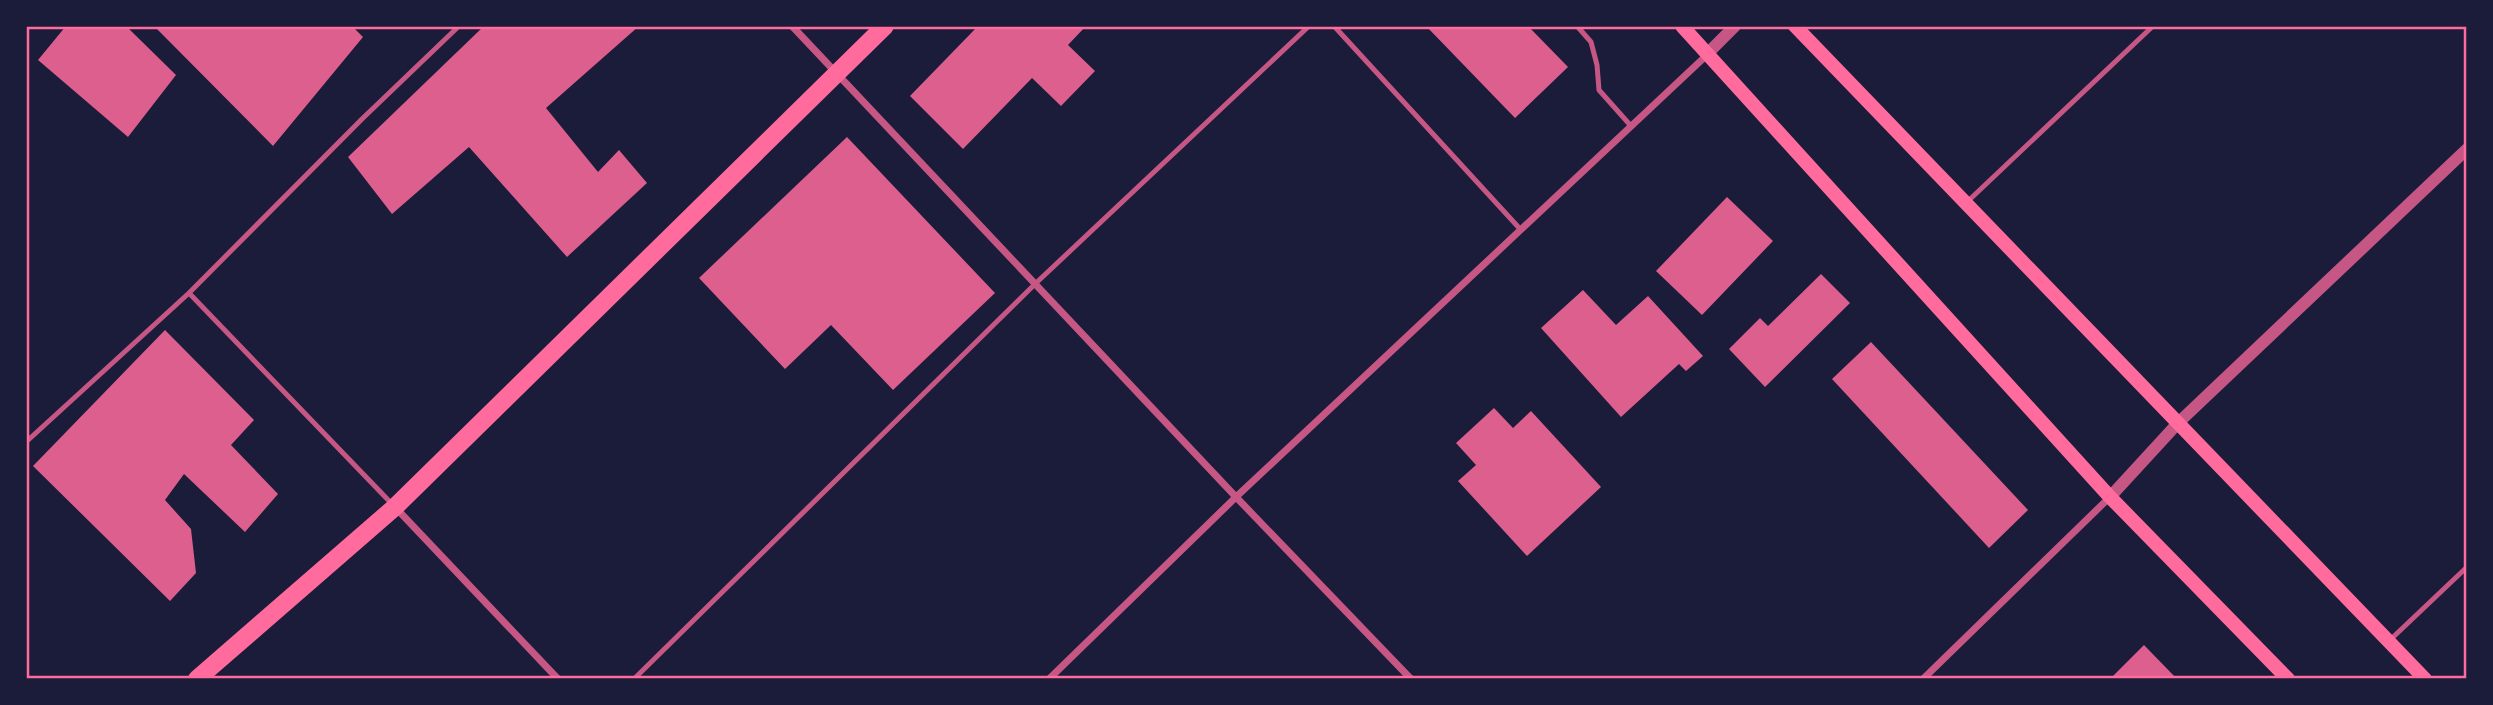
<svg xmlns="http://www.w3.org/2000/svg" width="2493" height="705" viewBox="0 0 2493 705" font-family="'PT Sans',sans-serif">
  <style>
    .building { fill: #dd5f8e }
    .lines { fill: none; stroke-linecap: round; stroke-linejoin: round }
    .service { stroke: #c65784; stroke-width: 5 }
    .minor { stroke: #c65784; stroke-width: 7 }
    .tertiary { stroke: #c65784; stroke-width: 12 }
    .secondary { stroke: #ff6b9d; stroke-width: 14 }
    .primary { stroke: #ff6b9d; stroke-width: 18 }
    .neatline { fill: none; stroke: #ff6b9d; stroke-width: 2.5 }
  </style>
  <rect width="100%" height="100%" fill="#1b1b3a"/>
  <!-- building -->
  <path class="building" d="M66,26H126L176,75L128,137L38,60Z
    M154,26H352L363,37L273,146Z
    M484,26H639L546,108L598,172L619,150L647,183L567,257L469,147L392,214L348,157Z
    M978,26H1086L1068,45L1095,71L1061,106L1032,78L963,149L910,96Z
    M1426,26H1528L1568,67L1515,118Z
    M847,137L995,293L893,390L831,325L785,369L699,278Z
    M1727,197L1773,241L1702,315L1656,271Z
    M1821,274L1850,303L1765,387L1729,349L1760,318L1768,326Z
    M1583,290L1616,325L1648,296L1703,356L1686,371L1679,364L1621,417L1541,328Z
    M165,330L254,420L231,445L278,494L245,532L184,474L165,500L191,529L196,573L170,601L33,466Z
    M1871,342L2028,510L1989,548L1832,379Z
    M1494,408L1513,428L1531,411L1601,487L1527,556L1458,481L1476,465L1456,443Z
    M2144,645L2177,679H2110Z"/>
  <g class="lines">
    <!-- service -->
    <path class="service" d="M1334,26L1521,230
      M1577,26L1591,42L1597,65L1599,90L1631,126
      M1966,203L2153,26
      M189,293L393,505
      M26,442L189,293L362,119L459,26
      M2389,641L2467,567
      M634,679L1035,284L1309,26"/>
    <!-- minor -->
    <path class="minor" d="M792,26L1236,497L1411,679
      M395,507L558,679
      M1049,679L1236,497L1708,54
      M1923,679L2110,497"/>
    <!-- tertiary -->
    <path class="tertiary" d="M1708,53L1735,26
      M2110,497L2178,423L2467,149"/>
    <!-- secondary -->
    <path class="secondary" d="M1682,26L2110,497L2288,679
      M1795,26L2425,679"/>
    <!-- primary -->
    <path class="primary" d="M197,679L395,507L885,26"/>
  </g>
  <!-- border -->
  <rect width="2493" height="705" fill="none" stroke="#1b1b3a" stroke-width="56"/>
  <rect x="28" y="28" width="2437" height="649" class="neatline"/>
</svg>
